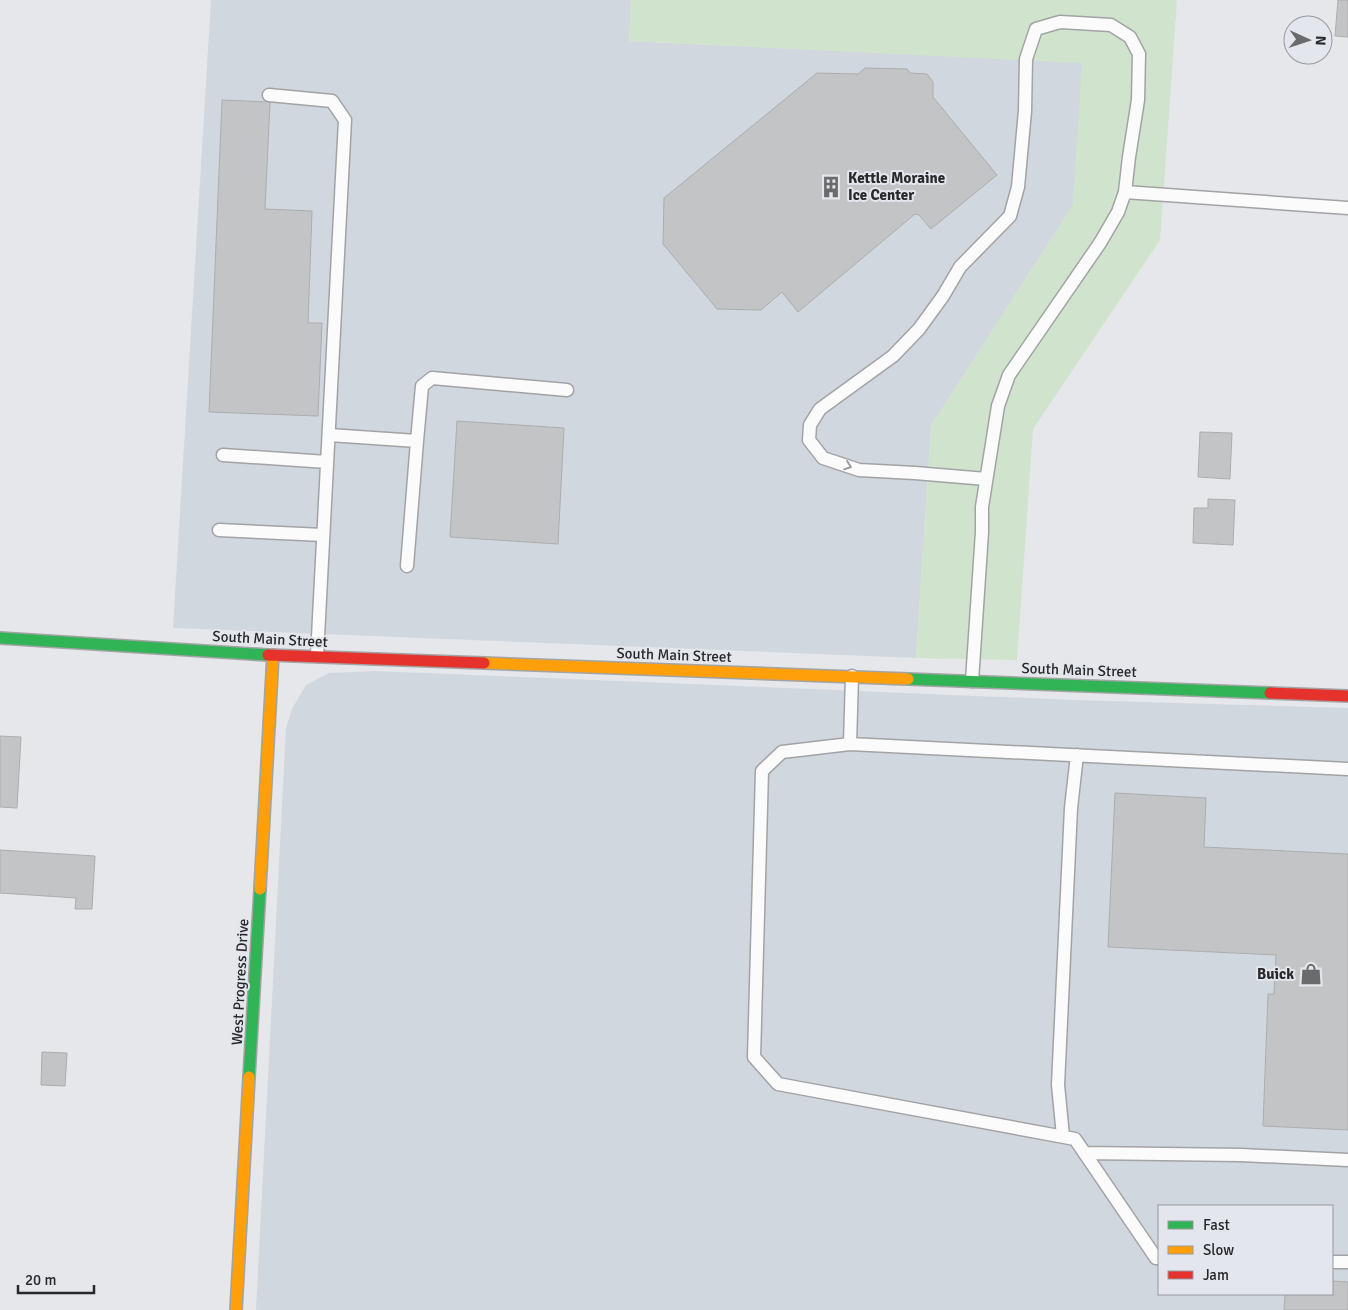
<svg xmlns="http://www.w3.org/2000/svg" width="1348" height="1310" viewBox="0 0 1348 1310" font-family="Signika,sans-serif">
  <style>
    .built { fill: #d1d7de; fill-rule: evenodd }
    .green { fill: #d0e3cc }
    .building { fill: #c3c4c6; stroke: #acadaf }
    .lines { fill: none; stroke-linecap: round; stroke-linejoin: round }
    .lane-casing { stroke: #a2a3a5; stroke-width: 15 }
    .fast-casing { stroke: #a2a3a5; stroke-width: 14 }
    .slow-casing { stroke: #a2a3a5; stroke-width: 14 }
    .jam-casing { stroke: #a2a3a5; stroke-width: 14 }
    .lane { stroke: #fbfbfc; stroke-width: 12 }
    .fast { stroke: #30b455; stroke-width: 11 }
    .slow { stroke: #ff9f0a; stroke-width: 11 }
    .jam { stroke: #e5322d; stroke-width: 11 }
    .oneway { stroke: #9c9c9e }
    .labels { text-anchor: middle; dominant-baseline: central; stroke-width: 4; stroke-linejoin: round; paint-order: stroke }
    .poi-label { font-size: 15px; font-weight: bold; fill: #27282a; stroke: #e3e6ec; text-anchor: start }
    .street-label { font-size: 15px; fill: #27282a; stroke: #e3e6ec }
  </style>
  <rect width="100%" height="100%" fill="#e5e7ea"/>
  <!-- built -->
  <path class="built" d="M211,0H631L629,41L1083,62L1073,205L931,426L916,658L173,628Z
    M375,671L1075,700L1348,708V1310H256L286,728L292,709L306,685L329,673ZM1159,1206H1332V1294H1159Z"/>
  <!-- green -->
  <path class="green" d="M631,0H1177L1160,240L1033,429L1017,660L916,658L931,426L1073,205L1082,63L629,41Z"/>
  <!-- building -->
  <path class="building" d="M1338,0H1348V37L1335,36Z
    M865,68L907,69L910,73L927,74L933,82V97L997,175L931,229L919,215L915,214L798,312L782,292L761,310L717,309L663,244L664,198L817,73L858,74Z
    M222,100L270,102L265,209L312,211L308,323H322L318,416L209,412Z
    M457,421L564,428L558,544L450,537Z
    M1200,432L1232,433L1230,479L1198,477Z
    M1208,499L1235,500L1233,545L1193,543L1194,508H1208Z
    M0,736L21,737L17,808L0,807Z
    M1115,793L1206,798L1204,847L1348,854V1130L1263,1126L1268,994H1274L1276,955L1108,947Z
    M0,850L95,856L92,909H75L76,898L0,893Z
    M42,1052L67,1053L65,1086L41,1085Z
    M1332,1281L1348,1282V1310H1284L1285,1294H1332Z"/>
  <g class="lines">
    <!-- lane casing -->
    <g class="lane-casing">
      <path id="lane" d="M269,95L332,101L345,120L317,656
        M1125,192L1348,208
        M329,435L417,441L422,386L432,378L567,390
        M223,455L327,462
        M219,530L323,535
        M407,566L417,441
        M852,676L850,744L1348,769
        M972,681L982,532V507L998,406L1009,375L1100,243L1118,212L1125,192L1129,157L1138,100L1139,54L1130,37L1111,25L1060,22L1036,29L1026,59L1025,111L1018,187L1010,216L960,267L943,296L919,329L893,356L820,409L810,425L809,440L823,458L859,470L915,473L986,479
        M850,744L782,752L762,771L754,1057L778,1084L1075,1139L1156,1258H1159
        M1063,1136L1058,1085L1071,808L1077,755
        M1085,1153L1241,1155L1348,1160
        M1332,1262H1348"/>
    </g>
    <!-- fast casing -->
    <g class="fast-casing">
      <path id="fast" d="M0,638L268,655
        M908,679L1270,693
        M249,1077L260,889"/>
    </g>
    <!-- slow casing -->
    <g class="slow-casing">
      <path id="slow" d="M484,663L908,679
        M260,889L273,655
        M236,1310L249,1077"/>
    </g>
    <!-- jam casing -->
    <g class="jam-casing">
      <path id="jam" d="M268,655L484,663
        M1270,693L1348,696"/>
    </g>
    <!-- lane -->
    <use href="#lane" class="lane"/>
    <!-- fast -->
    <use href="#fast" class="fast"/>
    <!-- slow -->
    <use href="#slow" class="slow"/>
    <!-- jam -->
    <use href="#jam" class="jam"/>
  </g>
  <!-- one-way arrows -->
  <defs><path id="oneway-chevron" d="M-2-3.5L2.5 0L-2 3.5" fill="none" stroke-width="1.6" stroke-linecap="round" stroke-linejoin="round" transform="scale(1.25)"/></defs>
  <use class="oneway" href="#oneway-chevron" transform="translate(848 466) rotate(19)"/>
  <!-- icons -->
  <defs>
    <g id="building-bare" transform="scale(1.725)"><path d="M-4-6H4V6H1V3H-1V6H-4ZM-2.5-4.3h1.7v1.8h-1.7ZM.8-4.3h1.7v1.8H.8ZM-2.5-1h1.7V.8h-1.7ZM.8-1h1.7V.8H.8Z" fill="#6a6b6d" stroke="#e3e6ec" stroke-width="2.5" paint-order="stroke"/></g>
    <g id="shop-bare" transform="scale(1.725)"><path d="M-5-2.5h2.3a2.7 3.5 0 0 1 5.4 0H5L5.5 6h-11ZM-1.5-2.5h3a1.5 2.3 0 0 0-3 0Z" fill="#6a6b6d" stroke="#e3e6ec" stroke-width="2.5" paint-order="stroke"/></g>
  </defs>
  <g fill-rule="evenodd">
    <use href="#building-bare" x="831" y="187"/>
    <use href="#shop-bare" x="1311" y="974"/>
  </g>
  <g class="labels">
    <!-- poi labels -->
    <g class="poi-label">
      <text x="848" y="178">Kettle Moraine<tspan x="848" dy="17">Ice Center</tspan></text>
      <text x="1294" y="974" text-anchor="end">Buick</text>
    </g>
    <!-- street labels -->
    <g class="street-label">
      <text transform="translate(270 639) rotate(3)">South Main Street</text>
      <text transform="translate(674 655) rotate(2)">South Main Street</text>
      <text transform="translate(1079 670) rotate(2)">South Main Street</text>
      <text transform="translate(240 982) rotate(-87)">West Progress Drive</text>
    </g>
  </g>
  <!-- legend -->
  <rect x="1158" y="1205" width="175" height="90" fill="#e3e6ec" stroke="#989a9e"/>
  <rect x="1168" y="1221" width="25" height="8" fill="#30b455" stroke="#989a9e"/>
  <text x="1203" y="1230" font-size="15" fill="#27282a">Fast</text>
  <rect x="1168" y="1246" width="25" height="8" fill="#ff9f0a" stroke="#989a9e"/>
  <text x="1203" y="1255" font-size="15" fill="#27282a">Slow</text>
  <rect x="1168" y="1271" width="25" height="8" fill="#e5322d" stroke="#989a9e"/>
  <text x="1203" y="1280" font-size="15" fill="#27282a">Jam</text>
  <!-- north arrow -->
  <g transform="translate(1308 40) rotate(93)"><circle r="24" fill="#e3e6ec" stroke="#989a9e"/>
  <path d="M0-4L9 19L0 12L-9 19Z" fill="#6a6b6d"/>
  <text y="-8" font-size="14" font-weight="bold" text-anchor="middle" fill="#27282a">N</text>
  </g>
  <!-- scale -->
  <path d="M18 1285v8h76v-8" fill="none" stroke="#27282a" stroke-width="2.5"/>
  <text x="25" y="1285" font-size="15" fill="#27282a" stroke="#e3e6ec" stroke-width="4" paint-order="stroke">20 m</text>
</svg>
